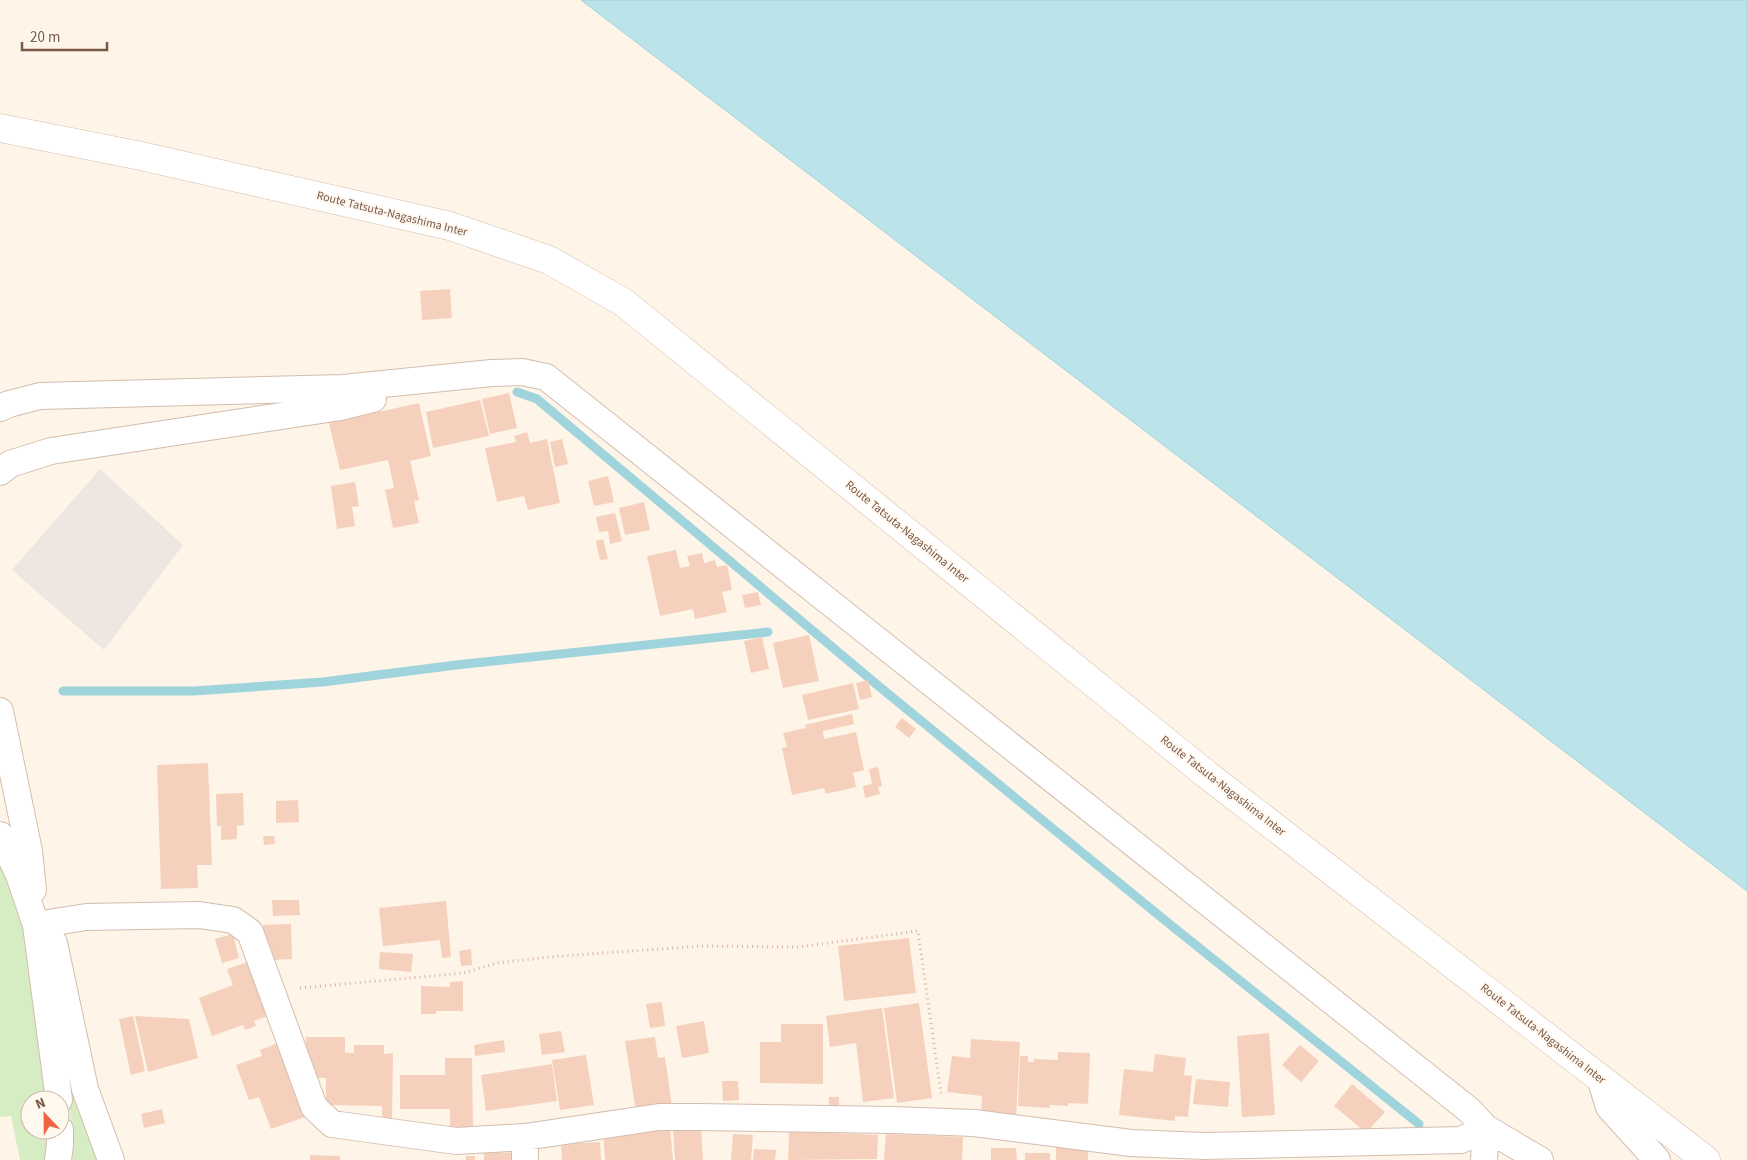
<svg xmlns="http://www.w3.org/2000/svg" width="1747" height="1160" viewBox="0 0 1747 1160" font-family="'Source Sans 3',sans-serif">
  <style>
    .industrial { fill: #eee7e1 }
    .green { fill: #d6edc4 }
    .water { fill: #bae4e9; stroke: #9fd4dc }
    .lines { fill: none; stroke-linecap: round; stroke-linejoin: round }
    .stream { stroke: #9fd4dc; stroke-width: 9 }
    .building { fill: #f5d1bd }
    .street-casing { stroke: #d3bdae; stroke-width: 28 }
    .secondary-casing { stroke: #d7bdab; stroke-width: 29 }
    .path { stroke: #dab49f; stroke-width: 3; stroke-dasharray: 1 4; stroke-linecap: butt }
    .street { stroke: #fff; stroke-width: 26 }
    .secondary { stroke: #fff; stroke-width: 28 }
    .labels { text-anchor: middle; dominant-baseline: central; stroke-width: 4; stroke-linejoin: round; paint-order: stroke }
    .street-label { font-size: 12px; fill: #7a5949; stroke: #fff8ef }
  </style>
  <rect width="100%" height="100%" fill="#fef4e7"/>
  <!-- industrial -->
  <path class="industrial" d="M100,469L183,545L104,650L12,570Z"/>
  <!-- green -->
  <path class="green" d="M0,857L29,938L54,1100H30V1130H53L50,1160H20L11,1116L0,1117Z
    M66,1052L101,1160H69L72,1139Z"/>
  <!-- water -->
  <path class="water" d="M581,0H1747V891Z"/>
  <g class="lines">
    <!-- stream -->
    <path class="stream" d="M517,392L537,399L881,688L1167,922L1419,1124
      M63,691H194L323,682L456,665L768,632"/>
  </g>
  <!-- building -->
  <path class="building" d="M450,289L452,318L422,320L420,291Z
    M509,393L517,428L490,434L482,399Z
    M480,400L489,436L433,448L426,412Z
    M419,403L431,456L410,461L419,500L414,501L419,523L393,528L385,490L394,488L388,460L340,470L329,423Z
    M527,432L530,443L547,439L560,503L528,510L524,496L497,502L485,448L516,442L514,436Z
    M562,439L568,464L555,467L550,442Z
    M608,476L614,502L594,506L588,481Z
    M355,482L359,506L352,507L355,526L337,529L331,486Z
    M644,502L650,530L625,535L619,508Z
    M615,513L622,541L610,544L608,531L599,532L596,517Z
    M603,539L608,559L600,560L596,541Z
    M676,550L680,568L690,566L687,556L702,553L704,563L715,560L717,567L727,565L732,590L722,592L727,612L695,619L693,609L660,616L647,556Z
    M758,592L761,605L745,608L742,595Z
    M809,635L819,681L783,688L773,643Z
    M762,637L769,669L751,673L744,641Z
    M868,680L872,697L860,700L856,683Z
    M853,683L859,709L808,720L802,695Z
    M852,714L854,724L823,731L824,739L856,732L864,770L853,773L856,787L826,794L824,788L792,795L782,748L787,747L783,733L806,728L805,725Z
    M902,718L916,729L909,738L895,727Z
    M208,763L212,865H197L198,888L161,889L157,765Z
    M878,767L882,786L878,787L880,794L865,798L863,786L872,784L869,769Z
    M243,793L244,825L237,826V839L221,840V826H217L216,794Z
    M298,800L299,822L276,823V801Z
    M263,836H274L275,844L264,845Z
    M272,900H299L300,915L273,916Z
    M446,901L451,957L442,958L440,940L383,946L379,908Z
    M291,924L292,959L272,960L271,947H264L263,925Z
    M233,934L239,958L222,963L215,939Z
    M909,938L916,993L844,1001L838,946Z
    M471,949L472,965L461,966L459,951Z
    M380,952L413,954L411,972L379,969Z
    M251,961L271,1015L254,1021L256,1026L245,1030L243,1025L212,1036L199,998L233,985L227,969Z
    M463,981V1011H436V1014H421V986L450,987V982Z
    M662,1002L665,1026L650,1028L646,1004Z
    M919,1003L932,1098L897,1103L884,1008Z
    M882,1008L894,1098L863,1102L856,1043L830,1047L826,1016Z
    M133,1016L145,1071L131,1075L119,1019Z
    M135,1016L189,1019L198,1058L148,1072Z
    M704,1021L709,1053L682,1058L676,1026Z
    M781,1024H823V1084L760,1083V1042H781Z
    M561,1031L565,1052L542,1055L539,1034Z
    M1269,1033L1275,1115L1242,1117L1237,1036Z
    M306,1037H345V1053H354V1045H384V1054L393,1053L392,1122H382V1106L326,1105V1078H313V1062L306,1063Z
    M655,1037L658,1058L665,1057L672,1107L636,1112L625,1041Z
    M971,1039L1020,1042L1016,1118L981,1116L982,1096L947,1092L952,1056L970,1058Z
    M286,1040L313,1114L271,1129L259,1097L249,1100L236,1065L262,1056L260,1050Z
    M504,1040L505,1052L475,1056L474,1045Z
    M1300,1045L1319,1061L1301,1082L1282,1065Z
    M1058,1052L1090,1053L1088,1104L1068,1103V1106L1050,1105V1108L1018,1106L1020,1056H1028V1062H1034V1059L1058,1060Z
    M1155,1054L1186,1058L1184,1075L1192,1076L1188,1117L1175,1116V1121L1119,1115L1124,1069L1153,1072Z
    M586,1055L594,1105L560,1110L552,1060Z
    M445,1058H472L473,1130H450V1109H400V1075H445Z
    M552,1064L557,1101L486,1111L481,1075Z
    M1196,1079L1230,1082L1228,1107L1193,1104Z
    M722,1081H738L739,1100L723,1101Z
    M1352,1084L1385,1112L1366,1133L1334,1106Z
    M829,1097H839V1109H829Z
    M162,1109L165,1123L144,1128L141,1114Z
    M670,1127L673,1160H605L603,1131Z
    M701,1127L703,1160H675L673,1129Z
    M789,1131L878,1135L877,1159L788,1160Z
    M733,1134L753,1135L751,1160H731Z
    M886,1134L963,1137L962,1160H884Z
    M600,1142L601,1160H562L561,1144Z
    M1056,1145H1088V1160H1056Z
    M991,1148H1016L1017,1160H991Z
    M754,1149L776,1150L775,1160H753Z
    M484,1152L515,1153V1160H484Z
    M1025,1153H1050V1160H1025Z
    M310,1155L340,1156V1160H310Z
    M466,1156H475V1160H466Z"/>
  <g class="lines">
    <!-- street casing -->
    <g class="street-casing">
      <path id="street" d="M0,408L9,404L40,396L343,388L492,373L522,372L546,377L1469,1110L1486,1128L1540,1160
        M0,472L10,464L51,451L341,407L373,399
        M0,711L29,851L33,890
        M0,835L19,875L36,925L54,943L85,1089L111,1160
        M1600,1078L1609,1107L1657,1160
        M59,1100L36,925L86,917L199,915L233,920L250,932L314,1107L332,1124L456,1141L525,1137L659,1117H698L893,1120L974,1123L1131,1143L1204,1146L1461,1140L1486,1128
        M58,1160L60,1144V1130
        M525,1160V1137
        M1484,1160L1486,1128"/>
    </g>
    <!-- secondary casing -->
    <g class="secondary-casing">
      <path id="secondary" d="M0,128L141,156L450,226L549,260L623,302L1206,774L1706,1160"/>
    </g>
    <!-- path -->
    <path class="path" d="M300,988L464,973L497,963L548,957L702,946L798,947L918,931L941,1094"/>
    <!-- street -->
    <use href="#street" class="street"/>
    <!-- secondary -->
    <use href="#secondary" class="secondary"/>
  </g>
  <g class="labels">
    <!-- street labels -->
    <g class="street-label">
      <text transform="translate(392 214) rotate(14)">Route Tatsuta-Nagashima Inter</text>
      <text transform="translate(907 532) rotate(39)">Route Tatsuta-Nagashima Inter</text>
      <text transform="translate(1223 786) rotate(38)">Route Tatsuta-Nagashima Inter</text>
      <text transform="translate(1543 1034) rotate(38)">Route Tatsuta-Nagashima Inter</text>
    </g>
  </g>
  <!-- north arrow -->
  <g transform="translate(45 1115) rotate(338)"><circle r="24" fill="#fff8ef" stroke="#cab8ad"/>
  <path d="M0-4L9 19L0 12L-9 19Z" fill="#ee6545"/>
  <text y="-8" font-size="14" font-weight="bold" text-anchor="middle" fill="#7a5949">N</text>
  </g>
  <!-- scale -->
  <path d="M22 42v8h85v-8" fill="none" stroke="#7a5949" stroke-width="2.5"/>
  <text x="30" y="42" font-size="15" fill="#7a5949" stroke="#fff8ef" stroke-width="4" paint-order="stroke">20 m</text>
</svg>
